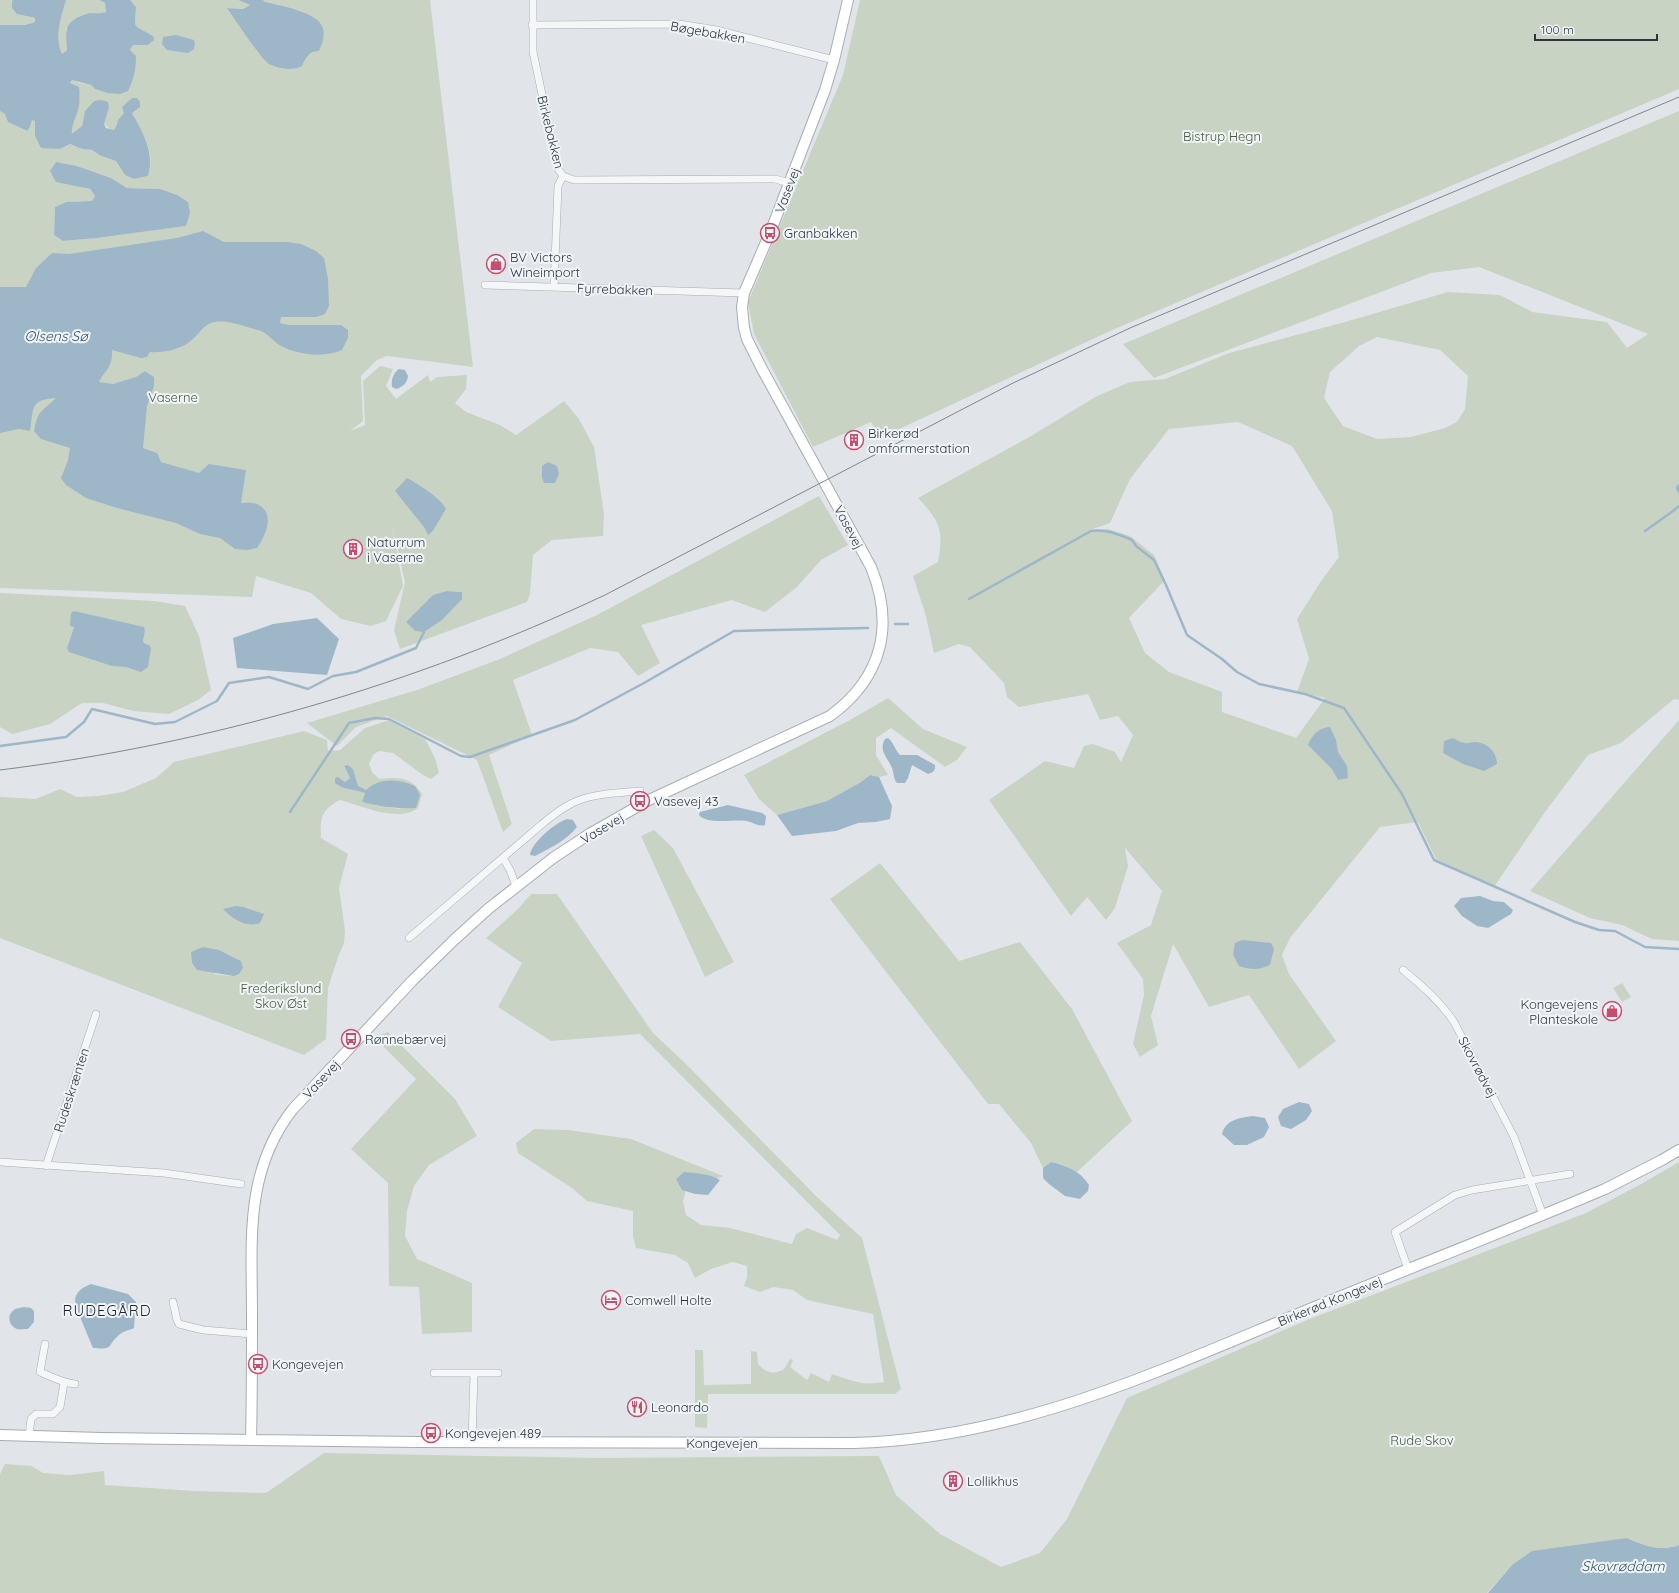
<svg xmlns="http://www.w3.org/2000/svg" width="1679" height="1593" viewBox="0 0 1679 1593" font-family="Quicksand,sans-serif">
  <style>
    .green { fill: #c9d3c3; fill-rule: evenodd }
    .water { fill: #9eb7c8 }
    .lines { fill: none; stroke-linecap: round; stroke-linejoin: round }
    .stream { stroke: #9eb7c8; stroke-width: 2.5 }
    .street-casing { stroke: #a6adb3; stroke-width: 8 }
    .secondary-casing { stroke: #a6adb3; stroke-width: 12 }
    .street { stroke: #f4f6f8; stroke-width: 7 }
    .secondary { stroke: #fff; stroke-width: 10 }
    .tram { stroke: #7c8792; stroke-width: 1 }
    .labels { text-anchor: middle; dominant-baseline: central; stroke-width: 4; stroke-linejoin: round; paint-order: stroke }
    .street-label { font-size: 13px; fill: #2a3540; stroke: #f1f4f7 }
    .park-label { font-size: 13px; fill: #435b38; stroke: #f1f4f7 }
    .poi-label { font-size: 13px; fill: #2a3540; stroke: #f1f4f7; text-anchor: start }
    .water-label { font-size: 14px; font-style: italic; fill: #365873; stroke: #f1f4f7 }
    .quarter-label { font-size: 15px; letter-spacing: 1px; fill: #1d2631; stroke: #f1f4f7 }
  </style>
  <rect width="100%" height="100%" fill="#e1e5e9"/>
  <!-- green -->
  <path class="green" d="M0,0H13L12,1L17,14L35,18V22L25,25H0Z
    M66,0H99L105,3L106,12L100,14L90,13L66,29L67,50L62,54C54,34 60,19 66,0Z
    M130,0H238L250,5L243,9L228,8L259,53L302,66L306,56L313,51L309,15L280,5L265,2L263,0H430L473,367L387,356L377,360L361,376L363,421L350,431L365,425L363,381L380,366L393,369L386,386L396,399L428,375L430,382L437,377L467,375L466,389L455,403L466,412L500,425L516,435L564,401L579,419L594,447L604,514L603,536L552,540L533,555L530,594L527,602L400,649L394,630L405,582L392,526L403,586L386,621L371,626L341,619L311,593L256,576L252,597L0,588V111L5,114L9,122L26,131L30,127L32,119L36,121L35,136L60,149L70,144L82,149L92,150L101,156L116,161L125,175L134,179L148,176C156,154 143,132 132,113H124L118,120L117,124L114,130H111L104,124L109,108L94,101L85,111L82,126L72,135L71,128L78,109L80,95L70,83L72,80L80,83L91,85L95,89L107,93L133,45H148L153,36L137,27L135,24L136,7ZM56,162L77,166L111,178L127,188L160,189L190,213L185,226L97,238L63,241L54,235L55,207L66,202L92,201L95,196L90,189L83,188ZM407,478L436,498L446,509L433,531L428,534ZM447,591L462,592L415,631L406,622Z
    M860,0H1679V89L1110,331L880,438L871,422L813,447L754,334L748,302L843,75Z
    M1679,111V700L1674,699L1621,743L1588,755L1545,812L1494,887L1436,859L1418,822L1380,827L1290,938L1282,955L1289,974L1336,1041L1299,1069L1249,995L1209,1007L1173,944L1151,1016L1158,1045L1140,1057L1133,1044L1144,995L1143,979L1117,943L1151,925L1162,891L1125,848L1128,866L1115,908L1106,920L1087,897L1071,916L989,800L1045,761L1074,768L1084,746L1093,744L1115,752L1121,762L1133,735L1118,716L1100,720L1088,694L1019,707L1007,697L1004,683L970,647L959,644L934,653L926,616L913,576L938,562C944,531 940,521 918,498L1031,436L1097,396L1130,382L1165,379L1229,353L1345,322L1448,292L1500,295L1532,312L1607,322L1627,348L1648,334L1479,267L1431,273L1154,378L1123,344ZM1377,337L1440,350L1468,376L1465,409L1457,422L1445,428L1411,437L1377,439L1343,426L1324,398L1330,372L1359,346ZM1238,422L1292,446L1332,511L1339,557L1321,581L1297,619L1309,659L1297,692L1325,698L1296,738L1222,712V692L1169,672L1145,653L1129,618L1165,580L1154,555L1130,536L1108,529L1090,530L1110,523L1130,479L1169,429Z
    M819,496L848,545L821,560L797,587L765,612L732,600L641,625L660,663L638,676L618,652L590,648L513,680L532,735L489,755L512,824L503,832L477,760L387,716L356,727L337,746L307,723L417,690L500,659L597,615Z
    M0,593L154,601L185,606L199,636L211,690L198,700L169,714L133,711L103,703H82L50,724L12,734L0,727ZM74,627L145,631L143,641L145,644L141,671L67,648Z
    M888,698L923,729L967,747L957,760L945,767L891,728L876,738V755L888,775L879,777L870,775L861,782L827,801L777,815L759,799L744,775L850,720Z
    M389,720L425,739L435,758L439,773L431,779L423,775L393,753L379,751L373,755L369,764L372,772L379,779C398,777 411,776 422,794L418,808C398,823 362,806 340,800C321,810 320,818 321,838L348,854L339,888L345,931L344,943L338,957L328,988L326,1039L304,1055L0,938V797L36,799L60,789L77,797L98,796L123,792L156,778L174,762L304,731L327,740L328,751L340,750L365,728ZM348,765L353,769L358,787L401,809L377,806L362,802L365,793L358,790L347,789L338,777L345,782L350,778L344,767ZM219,950L241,961L243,968C235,979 225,975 214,974Z
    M1679,720V941L1652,939L1622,925L1590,918L1530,891Z
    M654,830L673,848L734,962L705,977L641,836Z
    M880,863L959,961L1020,942L1072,1009L1132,1121L1077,1172L1062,1164L1052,1162L1043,1168L1031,1143L999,1104H988L830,899Z
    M531,894H557L653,1033L684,1062L817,1197L862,1238L901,1389L895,1394H708L707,1428L695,1427V1350H703L704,1385L751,1384V1351L757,1352L758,1364C766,1373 774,1375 784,1369L790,1359L793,1360L790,1367L807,1380L811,1373L829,1382L832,1374C853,1381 862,1386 884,1382L873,1314L807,1300L793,1290L773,1287L760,1292L744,1286L747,1277V1266L733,1262L711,1269L695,1278L688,1263L675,1255L636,1248L633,1236V1211L587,1201L572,1188L518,1153L516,1143L534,1129L568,1130L631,1139L723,1176L714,1180L688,1179L683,1202L686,1215L701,1225L730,1228L792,1244L796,1234L807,1228L837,1240L840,1235L640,1034L551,1041L498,1007L522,963L486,938L518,909Z
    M1622,983L1631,997L1622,1002L1613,988Z
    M388,1032L455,1099L477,1136L429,1165L414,1186L407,1211L405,1236L417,1259L472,1283V1332L422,1334L419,1287L389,1286L388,1183L351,1149L416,1079L374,1037Z
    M1679,1162V1545C1661,1552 1644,1546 1627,1538L1512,1565L1487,1593H0V1474L5,1464L32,1466L43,1473L70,1475L104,1471L105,1485L194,1491L266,1493L324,1453L599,1458L879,1456L896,1495L940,1534L1001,1567L1040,1553L1067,1519L1127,1398L1307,1320L1586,1213L1643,1183Z"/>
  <!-- water -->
  <path class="water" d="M13,0H66C61,18 54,36 62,54L67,50C66,33 63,23 81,16C84,15 88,13 90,13C96,13 100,14 106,12L105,3L99,0H130L136,7L135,24L137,27L153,36L154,40L148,45H133L130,50L136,56C136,69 134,79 128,91L120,94L107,93L95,89L91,85L72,80L70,83L79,87C80,95 80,102 78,110C76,118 71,125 72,134L82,126L85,111L94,101L101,100L108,102L109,108L104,124L106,128L114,130L117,124L118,120L124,113L122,107L132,98H137L140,102V107L132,113C143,132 155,153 148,176L134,179L125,175L116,161L101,156L92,150L82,149L70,144L60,149L41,148L35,136V121L32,120L30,127L27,131L8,122L5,114L0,111V25H25L35,22V18L17,14L12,8V1Z
    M238,0H263L265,2C279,5 316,12 322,26C326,35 322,43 319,51C309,51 306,57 302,66C293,71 278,69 269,64C261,59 234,18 227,8L243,9L250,5Z
    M176,35L194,40L195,43L194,49L188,53L167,50L162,44L163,37Z
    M56,162L77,166L111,178L127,188L160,189L177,195L188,202L190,213L186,226L97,238L63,241L54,235L55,207L66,202L92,201L95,196L90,189L56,182L50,171Z
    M203,231L224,242H287L301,244L316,251L324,258L328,279L329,306L325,314L317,317H281L280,323L289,325H341L348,330V338L342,350C324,358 298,355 281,346C274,342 268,334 261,331C251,328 238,324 228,322C202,319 205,331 188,343C178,350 162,353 150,352L147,357L141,358L112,350C113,367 106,369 99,382L113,384L136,377L145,371L154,377V386L147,406L143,448L157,453L161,462L199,473L209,464L246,470L241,503C245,503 252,502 257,504C276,512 266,536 257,548L247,550L235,549L220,538L200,534L176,523L117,508L86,498L66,485L61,478L68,460L70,448L41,439L34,431C38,409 42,412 56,398C29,400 34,408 30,431L19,429L0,433V287H26L36,268L52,253L69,254L177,238Z
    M399,369L405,370L408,376C407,383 403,387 396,389L392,387C391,380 393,373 399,369Z
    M548,462L557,466L559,474L555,483H544L542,477V466Z
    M407,478C418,484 441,498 446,509L433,531L428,535L424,527L395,491Z
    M447,591L462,592V599L442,620L424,632L415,631L406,622L433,595Z
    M74,611L144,627L145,631L143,641L145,644L149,645L151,648L148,667L141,672L126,667L112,666L69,652L67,648L74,627L70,626L71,613Z
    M317,618L339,639L327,675L237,668L233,638L273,624Z
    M1330,727L1336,740L1338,752L1347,766L1348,778L1338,780L1332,769L1308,745C1313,734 1318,728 1330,727Z
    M888,738C894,743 895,750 900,755H917L935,765V769L933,772L928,774L912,765L908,778L905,783H897C893,778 894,773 892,768C888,758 878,751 885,739Z
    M1453,738C1457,740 1461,743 1465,743C1468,744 1471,742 1474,742C1487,742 1497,752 1497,764L1484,771L1463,764L1443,753L1444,741Z
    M348,765L353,769L358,786L366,790C379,777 400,779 415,786L420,795L416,808C398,809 380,807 362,802L365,793C354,789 343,790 335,783V778L338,777L345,782L350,778L344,766Z
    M870,775L879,777L892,806L890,819L876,822L858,823L836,831L792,836L777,815L827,801L861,782Z
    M728,805L762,813L766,816L765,825C758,827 753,822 746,821C734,819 707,825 699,815L700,812Z
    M567,819L573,820L577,827C566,841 550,848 535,856L530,855C531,843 556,822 567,819Z
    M1480,896L1493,901L1504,902L1513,910L1511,914L1488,928L1477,926L1462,916L1454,906L1461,898Z
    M236,906L243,907L264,914L260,923C247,928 232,919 223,909Z
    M1242,940L1271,943L1274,949L1270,965C1259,970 1251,970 1239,966L1233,955L1235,943Z
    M203,947L219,950L241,961L243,968L239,974L234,976L197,970L192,963L191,952Z
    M1299,1102L1309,1104L1312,1111L1306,1120L1291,1129L1281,1126L1278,1117L1283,1109Z
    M1253,1116L1265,1118L1269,1127L1264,1137L1247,1145H1234L1222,1134C1226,1119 1240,1118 1253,1116Z
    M1051,1162C1067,1165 1081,1172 1089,1185L1088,1191L1080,1199L1065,1196L1049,1184L1043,1178V1168Z
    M684,1172C696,1173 710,1174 720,1180L708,1195L695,1194L682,1190L676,1179Z
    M91,1284L128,1294L136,1302L134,1328C130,1330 123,1331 119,1335C106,1346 115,1350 93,1348C90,1340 75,1307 75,1301C75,1292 83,1287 91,1284Z
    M24,1307L31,1308L34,1311V1322L28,1329C25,1329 20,1330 17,1329C9,1326 6,1315 14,1310C16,1308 21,1308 24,1307Z
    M1627,1538C1644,1546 1661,1552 1679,1545V1593H1488L1512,1565L1532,1551Z"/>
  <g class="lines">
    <!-- stream -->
    <path class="stream" d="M1679,485L1677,488L1679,492
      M1645,531L1673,511L1679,506
      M969,599L1091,531C1106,529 1118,534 1132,540L1136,546L1154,560L1166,585L1187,635L1222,659L1237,672L1259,684L1305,694L1344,708L1402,794L1434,860L1575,922L1599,930L1615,931L1645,947L1679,949
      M895,624H908
      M0,746L66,737L84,722L92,709L155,724L175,722L217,701L229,683L269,677L308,689L333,676L356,672L416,648L424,632
      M290,812L349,723L375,718L389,719L461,756L470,757L575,720L644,683L734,631L868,628"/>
    <!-- street casing -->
    <g class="street-casing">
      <path id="street" d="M533,0V52L558,169L563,176L558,186L554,287
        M532,25L679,24L716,30L834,60
        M563,176L574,180L775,179L790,183
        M485,285L744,293
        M503,858L510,870L516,886
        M409,938L541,825C552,816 564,806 577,801C597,793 620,793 640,791
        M1403,970C1422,986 1440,1001 1454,1022L1514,1137L1543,1215
        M0,1162L164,1173L241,1184
        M46,1166L96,1014
        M1408,1269L1395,1232L1455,1195L1472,1190L1570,1174
        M173,1302L177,1320L179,1324L203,1330L252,1334
        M45,1344L40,1372C52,1377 63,1383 75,1384
        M434,1373H498
        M29,1436L31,1419L36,1414H53L60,1407L64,1383
        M472,1442L474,1373"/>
    </g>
    <!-- secondary casing -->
    <g class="secondary-casing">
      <path id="secondary" d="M0,1435L101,1438L417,1442L853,1443C1014,1439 1154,1373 1300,1313C1402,1271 1504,1232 1605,1189L1662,1160L1679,1150
        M251,1440C252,1398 252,1357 252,1315C252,1241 244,1171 293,1109L412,981L454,940L488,909L553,858L591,833L649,800L830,716C882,678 895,626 871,567L762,369L747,339L744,328L742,307L744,293L770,233L825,90L834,60L848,0"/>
    </g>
    <!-- street -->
    <use href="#street" class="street"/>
    <!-- secondary -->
    <use href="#secondary" class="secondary"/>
    <!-- tram -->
    <path class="tram" d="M0,770C210,744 413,685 605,595L1011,384L1130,328L1679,97"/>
  </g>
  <!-- icons -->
  <defs>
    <g id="bus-ring" transform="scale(1)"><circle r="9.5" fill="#f1f4f7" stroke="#c84d6d" stroke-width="1.5"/><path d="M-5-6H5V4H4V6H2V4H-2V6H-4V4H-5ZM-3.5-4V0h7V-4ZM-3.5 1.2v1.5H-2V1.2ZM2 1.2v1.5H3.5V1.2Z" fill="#c84d6d"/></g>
    <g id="shop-ring" transform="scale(1)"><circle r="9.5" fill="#f1f4f7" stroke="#c84d6d" stroke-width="1.5"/><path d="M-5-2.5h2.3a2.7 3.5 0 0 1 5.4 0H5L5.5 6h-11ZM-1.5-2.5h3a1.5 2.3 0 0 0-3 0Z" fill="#c84d6d"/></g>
    <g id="building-ring" transform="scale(1)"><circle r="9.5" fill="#f1f4f7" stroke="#c84d6d" stroke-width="1.5"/><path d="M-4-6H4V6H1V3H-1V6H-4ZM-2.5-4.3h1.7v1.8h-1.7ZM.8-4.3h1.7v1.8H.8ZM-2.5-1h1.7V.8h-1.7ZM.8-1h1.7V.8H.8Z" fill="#c84d6d"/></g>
    <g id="hotel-ring" transform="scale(1)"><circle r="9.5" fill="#f1f4f7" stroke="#c84d6d" stroke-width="1.5"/><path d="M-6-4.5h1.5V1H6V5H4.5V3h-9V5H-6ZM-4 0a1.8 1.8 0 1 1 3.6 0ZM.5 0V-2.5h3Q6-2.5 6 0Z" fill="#c84d6d"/></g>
    <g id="restaurant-ring" transform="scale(1)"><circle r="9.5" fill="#f1f4f7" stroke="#c84d6d" stroke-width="1.5"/><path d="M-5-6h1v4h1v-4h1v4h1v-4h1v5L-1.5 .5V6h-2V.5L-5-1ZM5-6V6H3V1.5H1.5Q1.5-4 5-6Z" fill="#c84d6d"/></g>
  </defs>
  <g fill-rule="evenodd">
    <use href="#bus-ring" x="770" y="233"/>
    <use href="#shop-ring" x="496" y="264"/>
    <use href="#building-ring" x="854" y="440"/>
    <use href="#building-ring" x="353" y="549"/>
    <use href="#bus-ring" x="640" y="801"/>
    <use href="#shop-ring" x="1612" y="1011"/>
    <use href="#bus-ring" x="351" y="1039"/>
    <use href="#hotel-ring" x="611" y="1300"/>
    <use href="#bus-ring" x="258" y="1364"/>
    <use href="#restaurant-ring" x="637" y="1407"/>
    <use href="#bus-ring" x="431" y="1433"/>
    <use href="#building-ring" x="953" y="1481"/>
  </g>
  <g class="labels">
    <!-- street labels -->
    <g class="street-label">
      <text transform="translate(708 32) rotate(10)">Bøgebakken</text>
      <text transform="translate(551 132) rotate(76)">Birkebakken</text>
      <text transform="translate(787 190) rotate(-69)">Vasevej</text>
      <text transform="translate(615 289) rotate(2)">Fyrrebakken</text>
      <text transform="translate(849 527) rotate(62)">Vasevej</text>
      <text transform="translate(602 828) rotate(-31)">Vasevej</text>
      <text transform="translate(1478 1067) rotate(62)">Skovrødvej</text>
      <text transform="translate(321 1079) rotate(-47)">Vasevej</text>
      <text transform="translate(71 1090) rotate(-72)">Rudeskrænten</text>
      <text transform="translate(1330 1301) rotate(-22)">Birkerød Kongevej</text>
      <text x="722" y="1443">Kongevejen</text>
    </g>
    <!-- park labels -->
    <g class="park-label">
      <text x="1222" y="136">Bistrup Hegn</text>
      <text x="173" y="397">Vaserne</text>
      <text x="281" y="988">Frederikslund<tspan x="281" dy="15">Skov Øst</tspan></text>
      <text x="1422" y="1440">Rude Skov</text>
    </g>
    <!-- poi labels -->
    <g class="poi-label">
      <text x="784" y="233">Granbakken</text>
      <text x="510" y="257">BV Victors<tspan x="510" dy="15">Wineimport</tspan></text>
      <text x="868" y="433">Birkerød<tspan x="868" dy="15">omformerstation</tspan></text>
      <text x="367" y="542">Naturrum<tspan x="367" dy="15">i Vaserne</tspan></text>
      <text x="654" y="801">Vasevej 43</text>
      <text x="1598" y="1004" text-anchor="end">Kongevejens<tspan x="1598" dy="15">Planteskole</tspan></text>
      <text x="365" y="1039">Rønnebærvej</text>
      <text x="625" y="1300">Comwell Holte</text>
      <text x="272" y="1364">Kongevejen</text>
      <text x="651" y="1407">Leonardo</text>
      <text x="445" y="1433">Kongevejen 489</text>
      <text x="967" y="1481">Lollikhus</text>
    </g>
    <!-- water labels -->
    <g class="water-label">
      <text x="56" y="336">Olsens Sø</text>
      <text x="1623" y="1566">Skovrøddam</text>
    </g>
    <!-- quarter labels -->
    <g class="quarter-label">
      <text x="107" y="1310">RUDEGÅRD</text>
    </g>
  </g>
  <!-- scale -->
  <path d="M1535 34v6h122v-6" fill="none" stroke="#2a3540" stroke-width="2"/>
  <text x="1541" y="34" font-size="12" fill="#2a3540" stroke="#f1f4f7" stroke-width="3" paint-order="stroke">100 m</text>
</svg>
